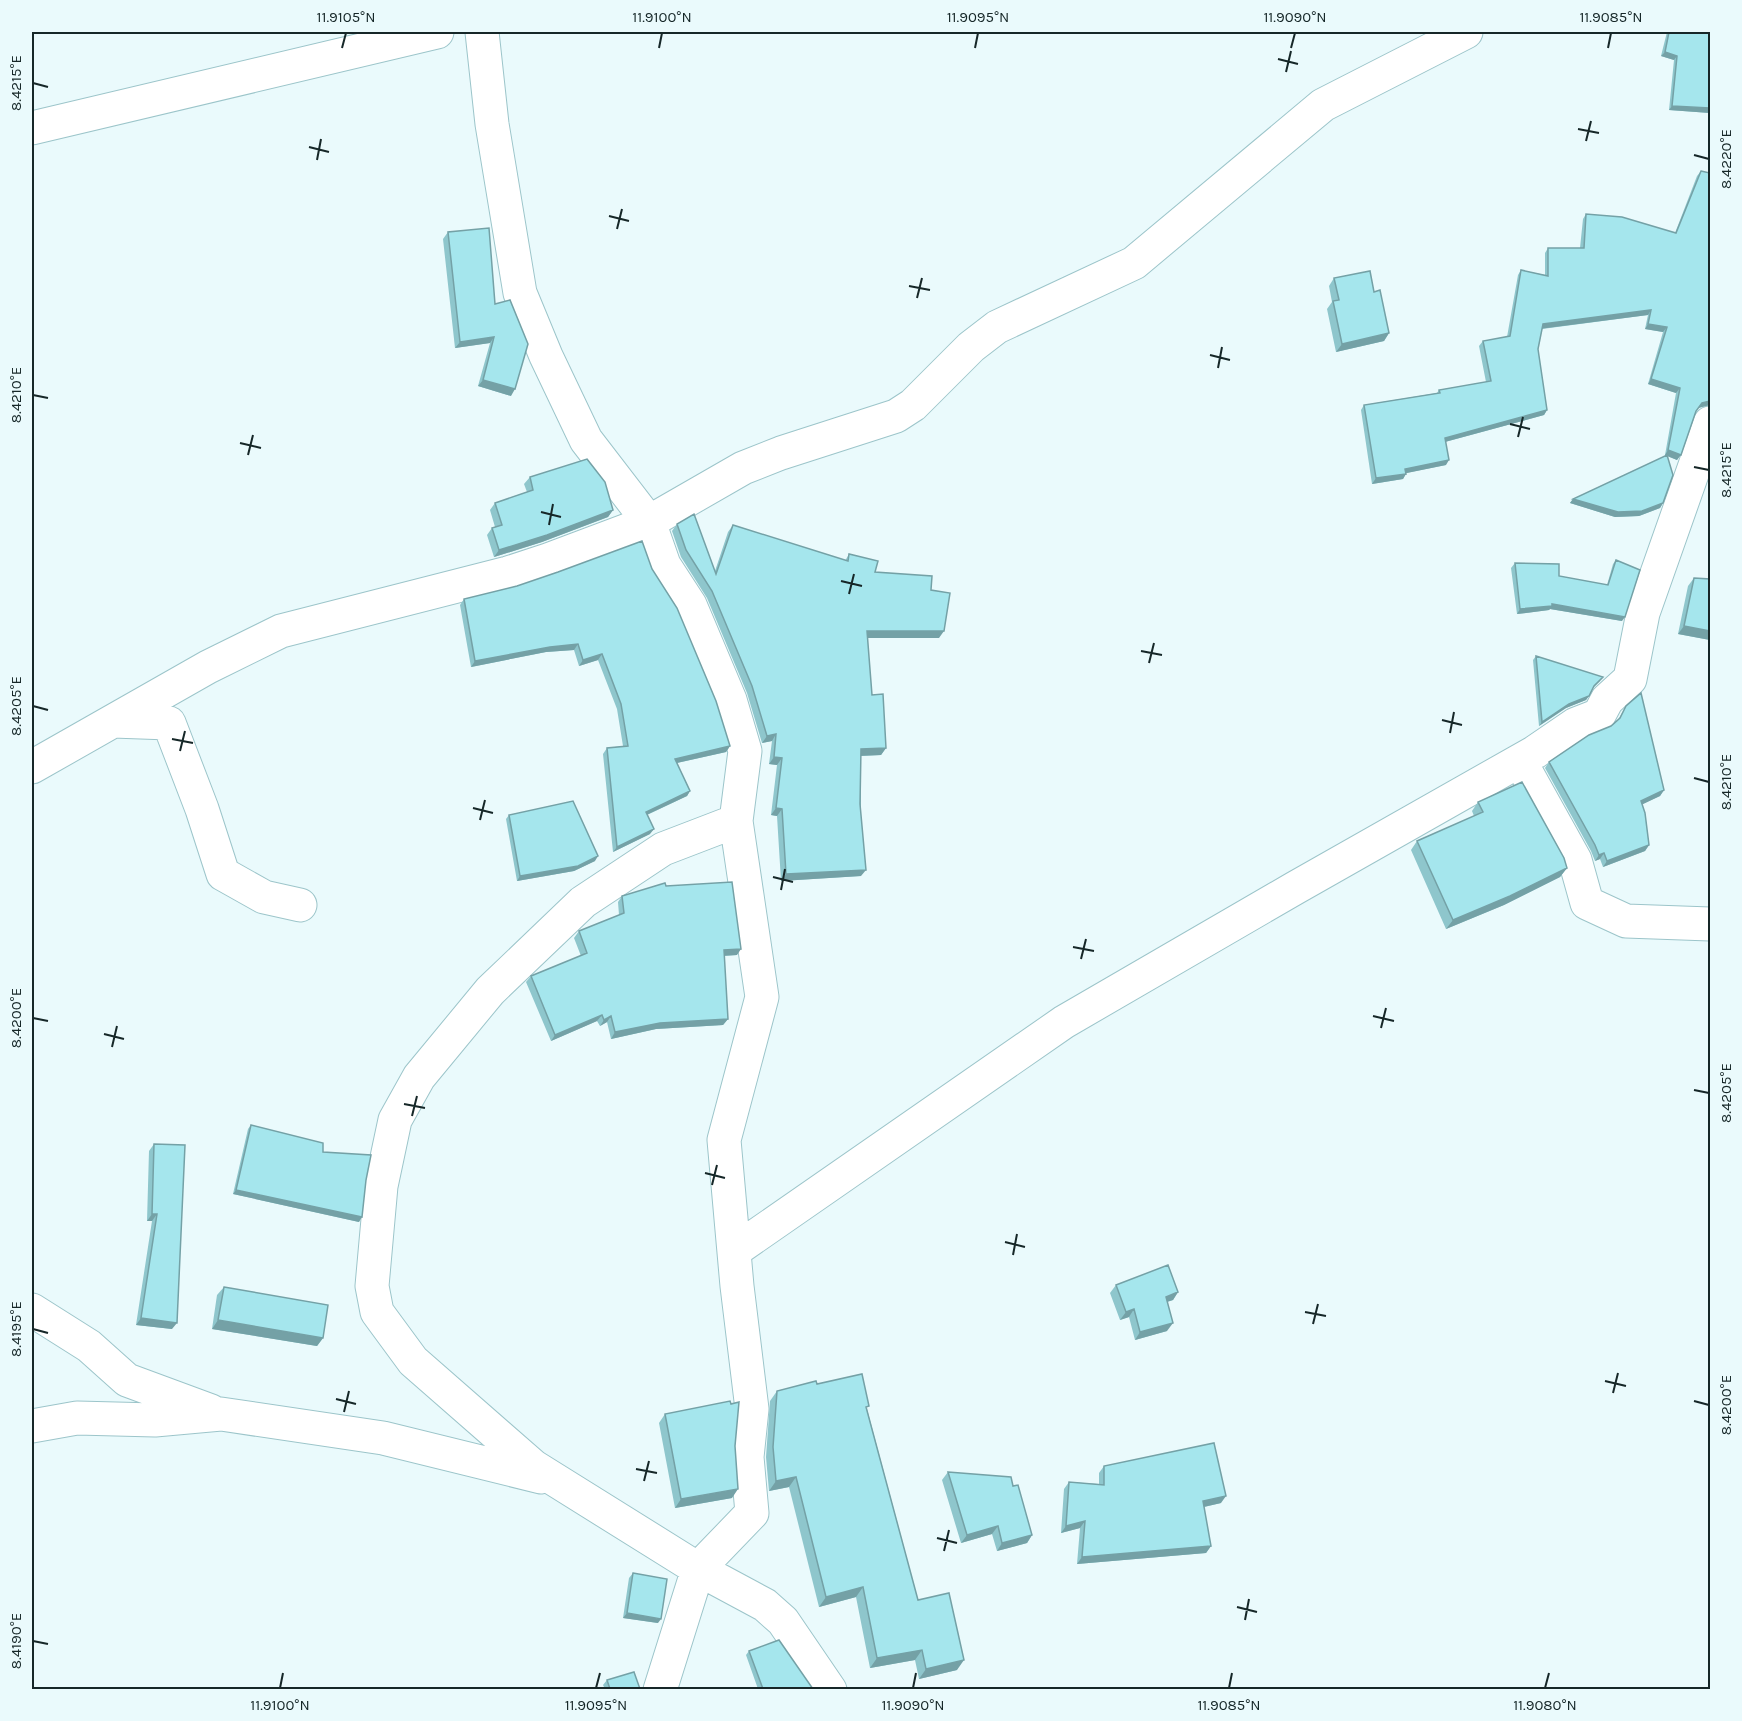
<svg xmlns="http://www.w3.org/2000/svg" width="1742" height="1721" viewBox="0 0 1742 1721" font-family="Karla,sans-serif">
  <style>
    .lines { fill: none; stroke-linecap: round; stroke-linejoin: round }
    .street-casing { stroke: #9cc5ca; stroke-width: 35 }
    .secondary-casing { stroke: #9cc5ca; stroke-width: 35 }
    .street { stroke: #fff; stroke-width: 33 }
    .secondary { stroke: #fff; stroke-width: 33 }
    .wall { fill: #8ec6cc }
    .shaded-wall { fill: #74a1a6 }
    .building { fill: #a5e6ed; stroke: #74a1a6; stroke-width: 1.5 }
    .ticks { fill: none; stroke: #162728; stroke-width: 2 }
    .neatline { fill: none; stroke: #162728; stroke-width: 2 }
    .ticks-label { font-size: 15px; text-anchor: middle; fill: #162728 }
  </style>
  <rect width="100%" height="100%" fill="#eafafc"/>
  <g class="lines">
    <!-- street casing -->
    <g class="street-casing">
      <path id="street" d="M482,32L492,124L520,293L546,356L586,440L649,522L664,565L690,605L730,700L745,751L736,821L762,997L724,1140L737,1286L752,1409L747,1457L752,1513L698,1569L660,1690
        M113,721L169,723L202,809L223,874L264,897L300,905
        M1520,761L1575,860L1587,903L1626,921L1710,924
        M32,767L208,667L281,631L508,573L548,560L649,522L743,468L781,453L896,416L913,405L971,347L997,327L1134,263L1323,105L1466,32
        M736,821L663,849L583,902L490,991L419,1077L395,1120L381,1186L372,1286L377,1312L413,1361L533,1466L698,1569L765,1605L783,1621L830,1690
        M734,1251L1064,1022L1295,888L1535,752L1576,724L1599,715L1607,700L1630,679L1643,613L1710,423
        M32,1310L89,1346L127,1380L211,1411
        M32,1426L77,1418L155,1420L221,1414L383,1438L541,1477"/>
    </g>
    <!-- secondary casing -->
    <g class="secondary-casing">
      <path id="secondary" d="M32,128L437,32"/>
    </g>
    <!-- street -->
    <use href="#street" class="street"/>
    <!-- secondary -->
    <use href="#secondary" class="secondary"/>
  </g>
  <!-- wall -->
  <path class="wall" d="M1667,32H1710V113L1669,110L1674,60L1661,56Z
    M1701,171L1710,173V405L1698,408L1696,412L1677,460L1667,456L1663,503L1660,508L1639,516L1615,517L1570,503L1573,499L1666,456L1665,455L1676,393L1648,384L1663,332L1645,329L1648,315L1542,329L1538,349L1547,410L1544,415L1445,442L1446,465L1406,473L1403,479L1372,484L1361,410L1364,405L1437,393L1439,390L1486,382L1479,346L1483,341L1507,337L1518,275L1521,270L1545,275V253L1548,248H1580L1583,219L1586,214L1675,233L1697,176Z
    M448,232L495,304L511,396L478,386L490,343L455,348L443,239Z
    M1334,278L1374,292L1389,333L1384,341L1336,352L1327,309L1332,302L1329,286Z
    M530,477L613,510L608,517L542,542L494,557L487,535L492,528L495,527L490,510L495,503L527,492L524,484Z
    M677,524L715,571L728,532L733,525L845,561L849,554L875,572L931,590L939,638H867L872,695L886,748L881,755L861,756V876L781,881L777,816L771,815L777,765L769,764L772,741L762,743L747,693L707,598L681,557L672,531Z
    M1616,560L1622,621L1550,609L1549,610L1517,614L1511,568L1515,563L1559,576L1607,585L1613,564Z
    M652,569L730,746L726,752L677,763L690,791L687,796L647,815L650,834L613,852L603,754L607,748L623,746L617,709L598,660L579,666L574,650L546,652L471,667L460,605L464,599Z
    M1694,578L1710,579V640L1678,634L1688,586Z
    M1536,656L1600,681L1592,689L1586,700L1566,708L1539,726L1533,660Z
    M1626,706L1664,790L1660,796L1642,804L1649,845L1645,851L1603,867L1600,859L1595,861L1591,851L1545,768L1549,762L1611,726L1618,720Z
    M1478,802L1567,868L1560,877L1504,905L1446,929L1411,850L1417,841L1474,816L1472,811Z
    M509,815L595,861L574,871L517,881L506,819Z
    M666,886L737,955L724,956L728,1019L723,1025L656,1029L611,1039L607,1022L600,1026L597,1021L551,1041L526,982L531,976L581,956L574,938L579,931L619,915L618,902L622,896Z
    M251,1125L366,1180L359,1222L233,1194L248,1129Z
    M154,1144L172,1329L136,1325L152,1221H147L149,1151Z
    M1116,1285L1178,1292L1173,1300L1167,1302V1331L1135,1340L1129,1317L1120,1320L1110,1293Z
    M224,1287L323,1338L317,1346L212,1329L217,1295Z
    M817,1384L867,1409L918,1600L957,1670L919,1679L915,1660L870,1668L856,1597L819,1607L789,1487L769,1491L766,1457L770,1401L777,1391Z
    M731,1404L735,1446L732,1498L675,1508L659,1423L665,1414Z
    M1104,1466L1221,1503L1204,1507L1211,1546L1206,1553L1077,1564L1080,1528L1061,1533L1064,1489L1069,1482L1099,1484V1473Z
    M948,1472L1013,1486L1032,1535L1027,1543L997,1551L992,1534L961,1543L942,1480Z
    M633,1573L658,1623L623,1618L629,1578Z
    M749,1651L813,1689H758L746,1655Z
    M607,1680L640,1689H605L603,1685Z"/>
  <!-- shaded-wall -->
  <path class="shaded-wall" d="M1665,52L1677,56L1674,60L1661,56Z
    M1672,106L1710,108V113L1669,110Z
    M1651,310L1648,315L1539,329L1543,324Z
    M1648,324L1667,327L1663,332L1645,329Z
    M1389,333L1384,341L1336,352L1342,344Z
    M494,337L490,343L455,348L460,342Z
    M1651,379L1680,388L1676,393L1648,384Z
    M483,380L515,389L511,396L478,386Z
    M1710,401V405L1698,408L1702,403Z
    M1547,410L1544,415L1441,443L1445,438Z
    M1668,450L1681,455L1677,460L1665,455Z
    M1449,460L1446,465L1402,474L1405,469Z
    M1406,474L1403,479L1372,484L1376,478Z
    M1573,499L1663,503L1660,508L1639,516L1615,517L1570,503Z
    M613,510L608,517L542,542L494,557L499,550Z
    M1552,604L1625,617L1622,621L1550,609L1549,610L1517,614L1520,609Z
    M1684,626L1710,631V640L1678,634Z
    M867,631H944L939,638H862Z
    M578,644L574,650L546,652L471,667L475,661L550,647Z
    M602,654L598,660L579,666L583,660Z
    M1589,696L1586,700L1566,708L1539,726L1542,722L1569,704Z
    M776,734L772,741L762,743L767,736Z
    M730,746L726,752L672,764L675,759Z
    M886,748L881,755L857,756L861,749Z
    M774,757L782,758L777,765L769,764Z
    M1664,790L1660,796L1637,807L1641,801Z
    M690,791L687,796L642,817L646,812Z
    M776,808L782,809L777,816L771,815Z
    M654,829L650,834L613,852L617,847Z
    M1649,845L1645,851L1603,867L1607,861Z
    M1604,853L1600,859L1595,861L1599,855Z
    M598,856L595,861L574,871L517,881L520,876Z
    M1567,868L1560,877L1504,905L1446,929L1453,920Z
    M866,870L861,876L781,881L786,874Z
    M741,949L737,955L719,956L724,950Z
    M602,1015L597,1021L551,1041L555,1035Z
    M611,1016L607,1022L600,1026L604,1020Z
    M728,1019L723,1025L656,1029L611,1039L615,1032L660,1023Z
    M236,1190L362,1217L359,1222L233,1194Z
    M152,1214H157L152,1221H147Z
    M1178,1292L1173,1300L1160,1304L1166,1297Z
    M1134,1309L1129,1317L1120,1320L1126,1312Z
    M141,1318L177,1323L172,1329L136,1325Z
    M218,1320L323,1338L317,1346L212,1329Z
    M1173,1323L1167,1331L1135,1340L1140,1332Z
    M796,1477L789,1487L769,1491L776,1481Z
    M738,1489L732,1498L675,1508L681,1499Z
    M1226,1496L1221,1503L1199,1508L1203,1501Z
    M1085,1521L1080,1528L1061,1533L1066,1526Z
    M998,1526L992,1534L961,1543L967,1535Z
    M1032,1535L1027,1543L997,1551L1002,1543Z
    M1211,1546L1206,1553L1077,1564L1082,1557Z
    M863,1587L856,1597L819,1607L826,1597Z
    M627,1613L661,1619L658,1623L623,1618Z
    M922,1650L915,1660L870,1668L877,1658Z
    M964,1660L957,1670L919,1679L926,1669Z"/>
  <!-- building -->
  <path class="building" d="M1669,32H1710V108L1672,106L1677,56L1665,52Z
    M1701,171L1710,173V401L1702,403L1696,411L1681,455L1668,450L1680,388L1651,379L1667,327L1648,324L1651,310L1543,324L1538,349L1547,410L1445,438L1449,460L1405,469L1406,474L1376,478L1364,405L1440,393L1439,390L1491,381L1483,341L1510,336L1521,270L1548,276V248H1584L1586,214L1622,217L1676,233Z
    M489,228L495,304L510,300L528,344L515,389L483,380L494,337L460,342L448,232Z
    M1370,271L1374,292L1380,290L1389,333L1342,344L1333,301L1339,300L1334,278Z
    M1667,455L1673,475L1663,503L1642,511L1618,512L1573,499Z
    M587,459L605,482L613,510L547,535L499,550L492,528L502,525L495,503L533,490L530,477Z
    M694,514L716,574L733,525L848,561L849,554L878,561L875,572L932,576L931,590L950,593L944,631H867L872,695L883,694L886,748L861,749L860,804L866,870L786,874L782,809L776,808L782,758L774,757L776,734L767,736L752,686L712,591L686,550L677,524Z
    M642,541L652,569L677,608L716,701L730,746L675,759L690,791L646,812L654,829L617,847L607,748L628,746L621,704L602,654L583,660L578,644L550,647L475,661L464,599L517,586L558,572Z
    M1616,560L1640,570L1625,617L1552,604V606L1520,609L1515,563L1559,564V576L1608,585Z
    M1694,578L1710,579V631L1684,626Z
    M1536,656L1603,677L1594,686L1589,696L1569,704L1542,722Z
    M1641,693L1664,790L1641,801L1645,813L1649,845L1607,861L1604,853L1599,855L1595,845L1549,762L1589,735L1611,726L1620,718L1626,706Z
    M1522,782L1564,858L1567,868L1510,896L1453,920L1417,841L1483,812L1478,802Z
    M573,801L598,856L578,866L520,876L509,815Z
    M732,882L741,949L724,950L728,1019L660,1023L615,1032L611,1016L604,1020L602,1015L555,1035L531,976L587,953L579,931L624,913L622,896L665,883L666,886Z
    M251,1125L323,1143V1152L371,1155L366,1180L362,1217L236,1190Z
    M154,1144L185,1145L177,1323L141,1318L157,1214H152Z
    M1168,1265L1178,1292L1166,1297L1173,1323L1140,1332L1134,1309L1126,1312L1116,1285Z
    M224,1287L328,1305L323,1338L218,1320Z
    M862,1374L869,1406L866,1407L918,1600L949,1593L964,1660L926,1669L922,1650L877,1658L863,1587L826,1597L796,1477L776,1481L773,1447L777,1391L816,1381L817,1384Z
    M730,1401L731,1404L739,1402L735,1446L738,1489L681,1499L665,1414Z
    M1214,1443L1226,1496L1203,1501L1211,1546L1082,1557L1085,1521L1066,1526L1069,1482L1104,1485V1466Z
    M948,1472L1011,1477L1013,1486L1018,1485L1032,1535L1002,1543L998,1526L967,1535Z
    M633,1573L667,1579L661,1619L627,1613Z
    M779,1640L813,1689H763L749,1651Z
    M634,1672L640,1689H610L607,1680Z"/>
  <!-- ticks -->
  <path class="ticks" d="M342,48L346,33M659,48L662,33M975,48L978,33M1291,48L1295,33M1608,48L1611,33M1278,59L1298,64M1286,72L1291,51M33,83L48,87M1578,129L1599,133M1586,141L1591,121M309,147L329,152M1694,155L1709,159M317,160L321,139M609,216L629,221M617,229L622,209M909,286L930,290M917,298L922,278M1210,355L1230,360M1218,368L1222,347M33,395L48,398M1510,424L1530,429M1518,437L1523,417M240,443L261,448M248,455L253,435M1694,467L1709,470M541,512L561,517M549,525L553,504M841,581L862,586M849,594L854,574M1141,651L1162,655M1149,663L1154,643M33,706L48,710M1442,720L1462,725M1450,733L1454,712M172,739L193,743M180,751L185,731M1694,778L1709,782M473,808L493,813M480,820L485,800M773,877L793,882M781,890L785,869M1073,947L1094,951M1081,959L1086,939M1373,1016L1394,1021M33,1018L48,1021M1381,1028L1386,1008M104,1034L124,1039M112,1047L117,1026M1694,1090L1709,1093M404,1104L425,1108M412,1116L417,1096M705,1173L725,1178M712,1185L717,1165M1005,1242L1025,1247M1013,1255L1017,1234M1305,1312L1326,1316M1313,1324L1318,1304M33,1329L48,1333M1605,1381L1626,1386M1613,1393L1618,1373M336,1399L356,1404M1694,1401L1709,1405M344,1412L349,1391M636,1469L657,1473M644,1481L649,1461M937,1538L957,1543M944,1551L949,1530M1237,1607L1257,1612M1245,1620L1249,1599M33,1641L48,1644M280,1688L283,1673M596,1688L600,1673M913,1688L916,1673M1229,1688L1232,1673M1545,1688L1549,1673"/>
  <!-- border -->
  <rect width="1742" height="1721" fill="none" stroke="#eafafc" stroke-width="66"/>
  <rect x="33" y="33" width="1676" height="1655" class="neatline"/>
  <g class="ticks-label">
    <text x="346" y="22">11.9105°N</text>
    <text x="662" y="22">11.9100°N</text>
    <text x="978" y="22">11.9095°N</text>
    <text x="1295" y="22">11.9090°N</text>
    <text x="1611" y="22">11.9085°N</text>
    <text transform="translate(16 83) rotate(-90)" y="5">8.4215°E</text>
    <text transform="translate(1726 159) rotate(-90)" y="5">8.4220°E</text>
    <text transform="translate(16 395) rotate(-90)" y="5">8.4210°E</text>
    <text transform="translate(1726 470) rotate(-90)" y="5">8.4215°E</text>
    <text transform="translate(16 706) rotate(-90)" y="5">8.4205°E</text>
    <text transform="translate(1726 782) rotate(-90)" y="5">8.4210°E</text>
    <text transform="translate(16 1018) rotate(-90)" y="5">8.4200°E</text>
    <text transform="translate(1726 1093) rotate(-90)" y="5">8.4205°E</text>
    <text transform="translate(16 1329) rotate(-90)" y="5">8.4195°E</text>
    <text transform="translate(1726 1405) rotate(-90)" y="5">8.4200°E</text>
    <text transform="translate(16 1641) rotate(-90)" y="5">8.4190°E</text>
    <text x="280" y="1710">11.9100°N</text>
    <text x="596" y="1710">11.9095°N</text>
    <text x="913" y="1710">11.9090°N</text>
    <text x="1229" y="1710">11.9085°N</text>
    <text x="1545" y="1710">11.9080°N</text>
  </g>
</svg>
